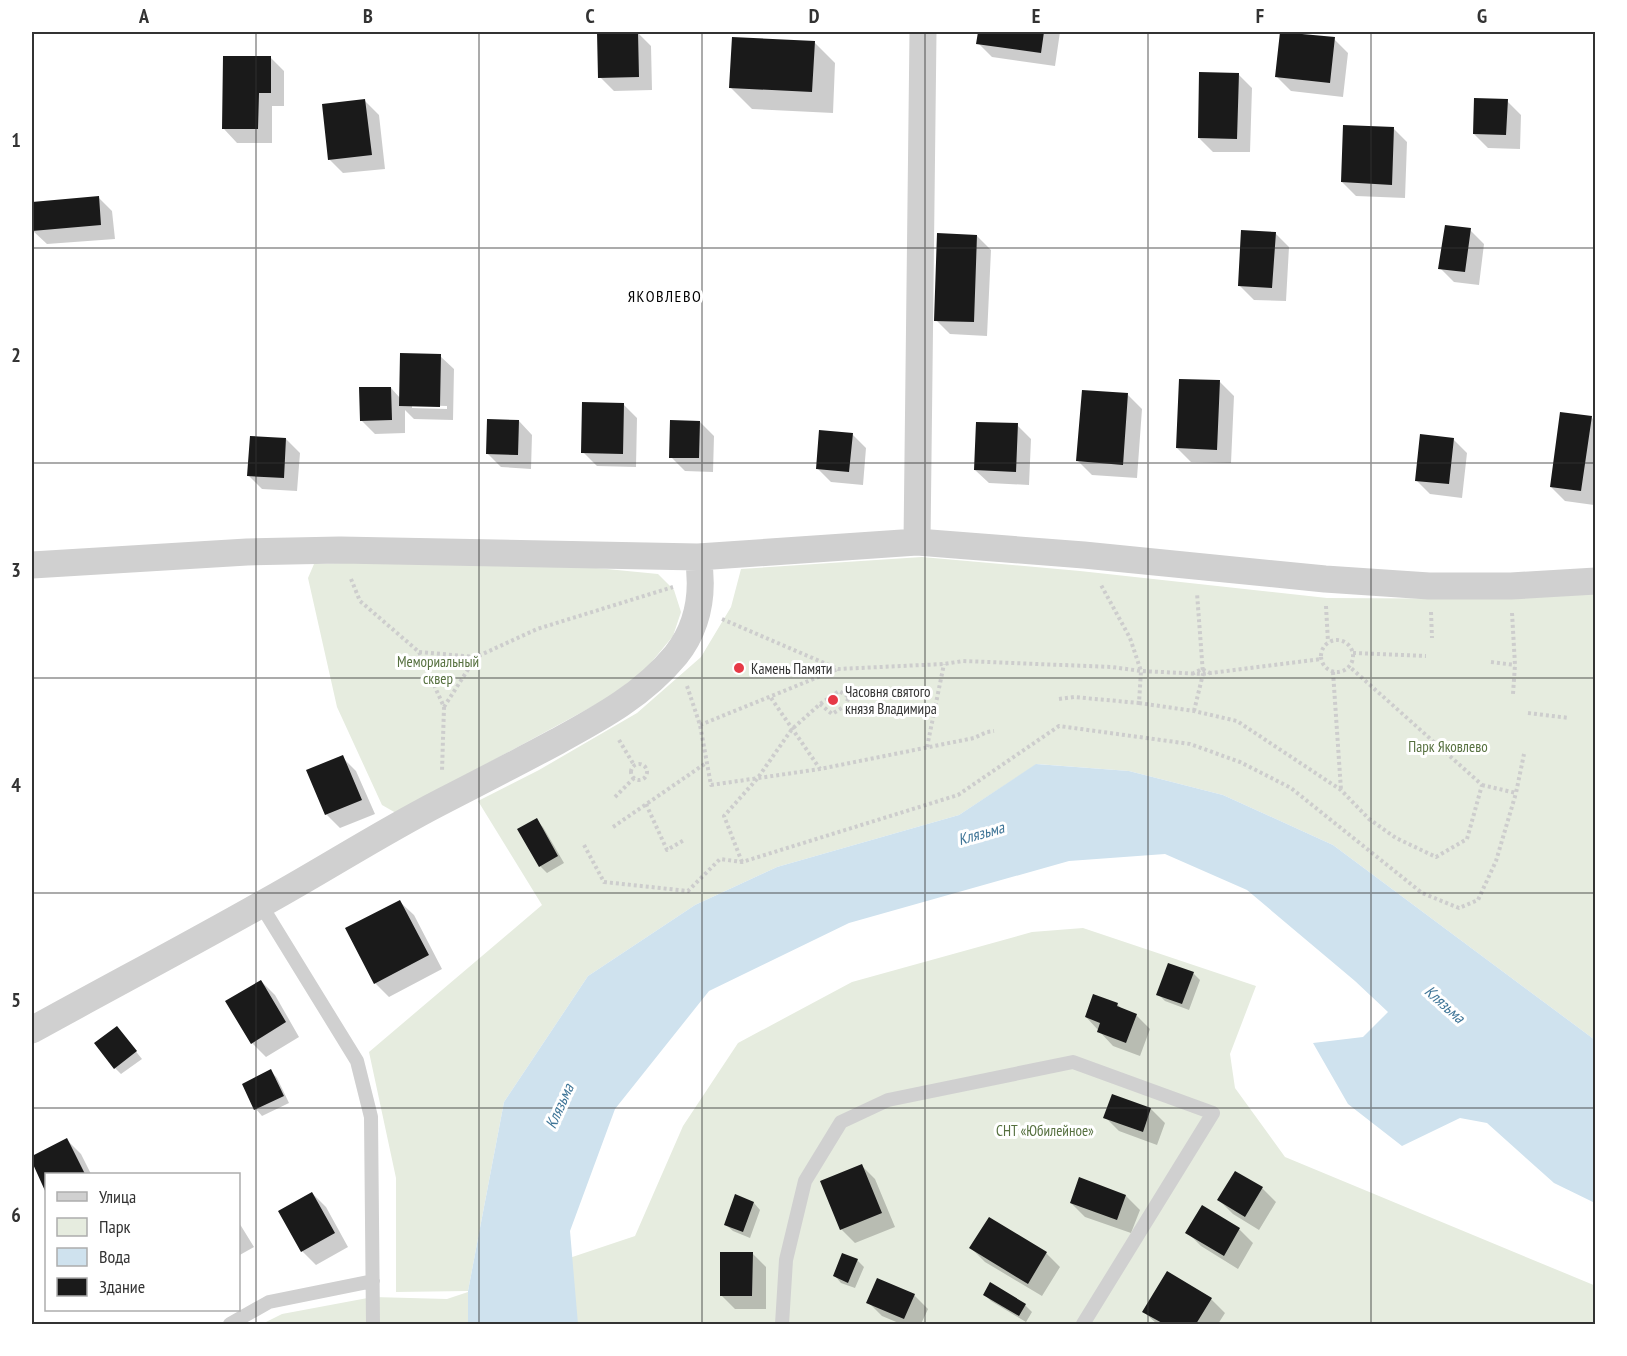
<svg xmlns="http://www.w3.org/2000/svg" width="1627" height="1356" viewBox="0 0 1627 1356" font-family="'PT Sans Narrow',sans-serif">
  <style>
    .green { fill: #e6ecdf }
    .water { fill: #cfe2ee }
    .shadow { fill: #0003; fill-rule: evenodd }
    .building { fill: #1a1a1a }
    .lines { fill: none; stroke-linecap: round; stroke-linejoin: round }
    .path { stroke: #cdcdcd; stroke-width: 4; stroke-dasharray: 3 3; stroke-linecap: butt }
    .lane { stroke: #d0d0d0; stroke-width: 14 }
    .street { stroke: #d0d0d0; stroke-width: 27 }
    .grid { fill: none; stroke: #333; stroke-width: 1.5; stroke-opacity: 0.55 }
    .poi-dot { fill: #e63946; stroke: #fff; stroke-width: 2 }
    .labels { text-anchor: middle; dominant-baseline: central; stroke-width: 6; stroke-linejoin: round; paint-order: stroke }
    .park-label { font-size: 15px; fill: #56703f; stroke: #fff }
    .poi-label { font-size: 15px; fill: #333; stroke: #fff; text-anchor: start }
    .neighbourhood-label { font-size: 16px; letter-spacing: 1.5px; fill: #000; stroke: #fff }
    .water-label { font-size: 16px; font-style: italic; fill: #3f7597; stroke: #fff }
    .neatline { fill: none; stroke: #333; stroke-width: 2 }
    .grid-label { font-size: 20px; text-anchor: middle; font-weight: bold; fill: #333 }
  </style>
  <rect width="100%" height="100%" fill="#fff"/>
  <!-- green -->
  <path class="green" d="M922,557L1080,571L1327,598L1512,599L1595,593V1040L1333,845L1223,795L1129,771L1037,764L959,815L777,867L695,905L588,976L504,1102L468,1291L396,1292V1178L369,1052L542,905L478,801L539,770L637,713L701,657L731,607L741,569Z
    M380,562L576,566L658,574L674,590L681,612L673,636L645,670L606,699L396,813L382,805L337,707L308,578L314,564Z
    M1083,928L1256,986L1230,1054L1235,1088L1285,1157L1596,1286L1595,1324H262L282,1314L373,1297L447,1299L635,1236L683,1126L738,1043L852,982L1032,932Z"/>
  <!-- water -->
  <path class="water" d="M1036,764L1129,771L1223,795L1333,845L1595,1040V1203L1554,1183L1487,1123L1460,1118L1402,1146L1348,1104L1313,1043L1363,1037L1388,1012L1355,981L1247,890L1165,854L1069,861L849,923L709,991L615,1109L570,1231L578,1324H468V1291L504,1102L588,976L695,905L777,867L959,815Z"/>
  <!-- shadow -->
  <path class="shadow" d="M637,32L651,46L652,90L614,91L600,77L598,33Z
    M980,32H1060L1055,66L992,57L978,43Z
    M1334,39L1348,53L1343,97L1291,91L1277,77Z
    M814,42L835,63L833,113L752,109L731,88Z
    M270,57L284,71V106H272V143H237L224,129Z
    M1238,74L1252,88L1250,152H1213L1199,138Z
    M365,101L379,115L385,169L343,173L329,159Z
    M1507,101L1521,115L1520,149L1488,148L1474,134Z
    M1394,129L1407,142L1405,198L1356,196L1342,182Z
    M98,197L112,211L115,239L47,244L33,231L32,203Z
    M1470,230L1484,244L1479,285L1454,282L1440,268Z
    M1275,233L1289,247L1286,301L1254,300L1240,286Z
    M977,236L991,250L987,336L950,334L936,320Z
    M440,356L454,369L453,420L414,419L405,410V433L375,434L361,420L391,388L400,398ZM412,405L447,406V409L412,408Z
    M1220,382L1234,396L1231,463L1191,462L1177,448Z
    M1128,395L1142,409L1137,478L1092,475L1078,461Z
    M623,404L637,418L636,467L597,466L583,452Z
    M1591,417L1596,422L1594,505L1565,501L1551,487Z
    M519,421L532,435L531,469L501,467L487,453Z
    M700,422L714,436L713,472L685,471L671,457Z
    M1017,425L1031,439L1029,485L989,483L975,470Z
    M852,434L866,448L863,485L831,482L817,468Z
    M286,439L300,453L297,491L262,489L248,475Z
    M1453,439L1467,453L1462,498L1430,494L1416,480Z
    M342,757L356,771L375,814L340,828L326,814Z
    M536,820L543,827L564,863L547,873L540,866L519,830Z
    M400,902L414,915L442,969L389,997L375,983Z
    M1169,965L1194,974L1200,980L1189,1010L1165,1001L1158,994Z
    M261,981L275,995L299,1037L266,1057L252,1043Z
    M1117,1004L1123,1010L1136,1015L1150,1029L1140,1056L1113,1046L1086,1017Z
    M117,1028L142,1059L121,1074L115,1068Z
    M271,1071L277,1078L289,1103L262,1116L256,1109Z
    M1113,1096L1151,1109L1165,1123L1157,1145L1119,1131L1105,1117Z
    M67,1140L81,1154L91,1174H46V1190L32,1157Z
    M861,1165L875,1179L895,1227L855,1243L841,1229Z
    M1080,1179L1126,1196L1140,1210L1131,1233L1085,1217L1071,1203Z
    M1262,1188L1276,1202L1259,1230L1233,1214L1219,1200Z
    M312,1193L326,1207L348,1247L316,1265L302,1251Z
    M754,1203L760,1210L750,1238L733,1231L726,1225Z
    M238,1221L254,1247L238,1256Z
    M1239,1229L1253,1243L1238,1269L1201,1246L1187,1232Z
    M971,1248L1046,1253L1060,1267L1042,1296L985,1262Z
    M752,1253L766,1267V1309H735L721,1295Z
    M857,1260L864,1267L855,1288L841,1283L835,1276Z
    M991,1284L1025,1305L1032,1312L1026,1322L991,1301L985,1295Z
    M914,1295L928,1309L921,1324H901L882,1316L868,1302Z
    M1211,1299L1225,1313L1218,1324H1157L1144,1312Z"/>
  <!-- building -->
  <path class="building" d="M597,32H638L639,77L598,78Z
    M978,32H1044L1041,53L976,44Z
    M1280,32L1335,37L1330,83L1275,77Z
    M732,37L815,41L812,92L729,88Z
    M223,56H271V93H259L258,129H222Z
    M1199,72L1239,73L1237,139L1198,138Z
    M1474,98L1508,99L1506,135L1473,134Z
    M365,99L372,155L328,160L322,104Z
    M1343,125L1394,127L1392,185L1341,182Z
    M99,196L101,225L32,231V202Z
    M1445,225L1471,228L1465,272L1438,269Z
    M1241,230L1276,232L1272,288L1238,286Z
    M937,233L977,235L974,322L934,321Z
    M400,353L441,354L440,407L399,406Z
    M1179,379L1220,380L1217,450L1176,448Z
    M359,387H391L392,420L360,421Z
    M1082,390L1128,393L1123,465L1076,461Z
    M582,402L624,403L623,454L581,453Z
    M1560,412L1592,416L1581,491L1550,487Z
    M487,419L519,420L518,455L486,454Z
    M670,420L700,421L699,458H669Z
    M976,422L1018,423L1016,472L974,470Z
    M819,430L853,433L849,472L816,469Z
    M1420,434L1454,438L1449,484L1415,481Z
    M250,436L286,438L284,478L247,476Z
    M343,755L362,800L325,815L306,770Z
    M537,818L558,856L539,867L517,829Z
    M400,900L429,955L374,984L345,928Z
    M1168,963L1194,972L1182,1004L1156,995Z
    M261,980L286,1022L251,1044L225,1001Z
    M1093,994L1118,1003L1117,1006L1137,1014L1126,1043L1097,1032L1100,1023L1085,1017Z
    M117,1026L137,1051L114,1069L94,1043Z
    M271,1069L284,1096L254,1110L242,1084Z
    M1112,1094L1151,1108L1143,1132L1103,1118Z
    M67,1138L85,1174H46V1193L32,1162V1156Z
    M862,1164L882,1213L840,1230L820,1181Z
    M1235,1171L1263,1187L1245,1217L1217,1200Z
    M1079,1177L1126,1195L1117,1220L1070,1203Z
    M312,1192L335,1233L301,1252L278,1211Z
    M735,1194L754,1202L743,1232L724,1225Z
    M1202,1205L1240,1228L1224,1256L1185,1233Z
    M989,1217L1047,1252L1028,1284L969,1248Z
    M720,1252H753L752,1296H720Z
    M842,1253L858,1259L848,1283L833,1276Z
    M1167,1271L1212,1298L1196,1324H1164L1142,1312Z
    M877,1278L915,1294L904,1319L866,1303Z
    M990,1282L1026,1304L1019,1316L983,1295Z
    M726,1322H750V1324H726Z"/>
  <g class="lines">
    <!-- path -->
    <path class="path" d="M351,579L360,601L419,652L444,707L442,771
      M1326,606L1328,642
      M1431,612L1432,638
      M1512,613L1515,665L1513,694
      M722,619L838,669L944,664L963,661L1112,667L1141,671L1203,674L1321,659
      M1321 656a16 16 0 1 1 32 0a16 16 0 1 1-32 0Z
      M419,652L476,657L537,629L673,587
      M1353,653L1426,656
      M1491,662L1515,665
      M1333,672L1341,790
      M1192,674L1202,669L1212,674
      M687,686L700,725L711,785L820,769L974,738L987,732L994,731
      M771,698L820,769
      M1059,699L1074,697L1139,703L1141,671L1130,638L1101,585
      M1139,703L1194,711L1237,721L1341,790L1369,819L1396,838L1436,857L1467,839L1482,785L1350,667
      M444,707L476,657
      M1194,711L1203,674L1197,593
      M1528,713L1569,718
      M700,725L838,669
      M619,740L634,765
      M927,747L944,664
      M631 772a8 8 0 1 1 16 0a8 8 0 1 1-16 0Z
      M1482,785L1516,793L1524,754
      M615,797L634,778
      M646,804L667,850L684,840
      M613,827L706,763
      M584,845L604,882L688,891L720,859L742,862L958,795L1059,726L1190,744L1240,762L1291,788L1422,893L1459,908L1478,900L1496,861L1516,793
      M742,862L724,816L757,779L792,729L820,704L839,691L849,697L845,706L832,714L820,704"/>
    <!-- lane -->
    <path class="lane" d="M261,905L357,1061L371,1117L373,1324
      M230,1324L269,1302L373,1281
      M782,1324L786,1260L805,1181L841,1122L888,1100L1073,1062L1213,1113L1083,1324"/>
    <!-- street -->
    <path class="street" d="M917,542L923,32
      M32,565L247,552L340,550L698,557L917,542L1084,555L1325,579L1429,586H1511L1596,581
      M32,1030C108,988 186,947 262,904C322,871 379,834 439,803C478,783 517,763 556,742C600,718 643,695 676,655C699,626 704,593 698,557"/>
  </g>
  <!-- grid -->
  <path class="grid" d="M256,32V1324M479,32V1324M702,32V1324M925,32V1324M1148,32V1324M1371,32V1324M32,248H1596M32,463H1596M32,678H1596M32,893H1596M32,1108H1596"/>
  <!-- markers -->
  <g class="poi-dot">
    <circle cx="739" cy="668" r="6"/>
    <circle cx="833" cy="700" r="6"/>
  </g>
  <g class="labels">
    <!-- park labels -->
    <g class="park-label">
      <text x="438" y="661">Мемориальный<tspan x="438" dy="17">сквер</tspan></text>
      <text x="1448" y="746">Парк Яковлево</text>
      <text x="1045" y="1130">СНТ «Юбилейное»</text>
    </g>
    <!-- poi labels -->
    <g class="poi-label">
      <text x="751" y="668">Камень Памяти</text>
      <text x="845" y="691">Часовня святого<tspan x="845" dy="17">князя Владимира</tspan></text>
    </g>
    <!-- neighbourhood labels -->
    <g class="neighbourhood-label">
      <text x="665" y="296">ЯКОВЛЕВО</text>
    </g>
    <!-- water labels -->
    <g class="water-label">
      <text transform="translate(981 833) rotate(-16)">Клязьма</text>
      <text transform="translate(1445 1004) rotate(42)">Клязьма</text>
      <text transform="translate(559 1106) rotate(-66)">Клязьма</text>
    </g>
  </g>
  <!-- border -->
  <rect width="1627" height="1356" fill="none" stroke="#ffffff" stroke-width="66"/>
  <!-- legend -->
  <rect x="45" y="1173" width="195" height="138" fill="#ffffff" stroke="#adadad" stroke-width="1.5"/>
  <rect x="57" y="1192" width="30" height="9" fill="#d0d0d0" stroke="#adadad" stroke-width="1.5"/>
  <text x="99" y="1203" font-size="18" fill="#333333">Улица</text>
  <rect x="57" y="1218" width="30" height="18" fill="#e6ecdf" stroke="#adadad" stroke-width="1.5"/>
  <text x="99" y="1233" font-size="18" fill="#333333">Парк</text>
  <rect x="57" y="1248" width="30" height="18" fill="#cfe2ee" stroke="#adadad" stroke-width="1.5"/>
  <text x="99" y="1263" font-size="18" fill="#333333">Вода</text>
  <rect x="57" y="1278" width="30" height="18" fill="#1a1a1a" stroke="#adadad" stroke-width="1.5"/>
  <text x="99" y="1293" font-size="18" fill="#333333">Здание</text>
  <rect x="33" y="33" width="1561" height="1290" class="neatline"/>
  <g class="grid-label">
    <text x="144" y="23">A</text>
    <text x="368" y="23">B</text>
    <text x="590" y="23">C</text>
    <text x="814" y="23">D</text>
    <text x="1036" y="23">E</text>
    <text x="1260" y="23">F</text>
    <text x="1482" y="23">G</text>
    <text x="16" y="147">1</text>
    <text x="16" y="362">2</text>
    <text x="16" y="577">3</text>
    <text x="16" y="792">4</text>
    <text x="16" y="1007">5</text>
    <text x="16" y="1222">6</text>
  </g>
</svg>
